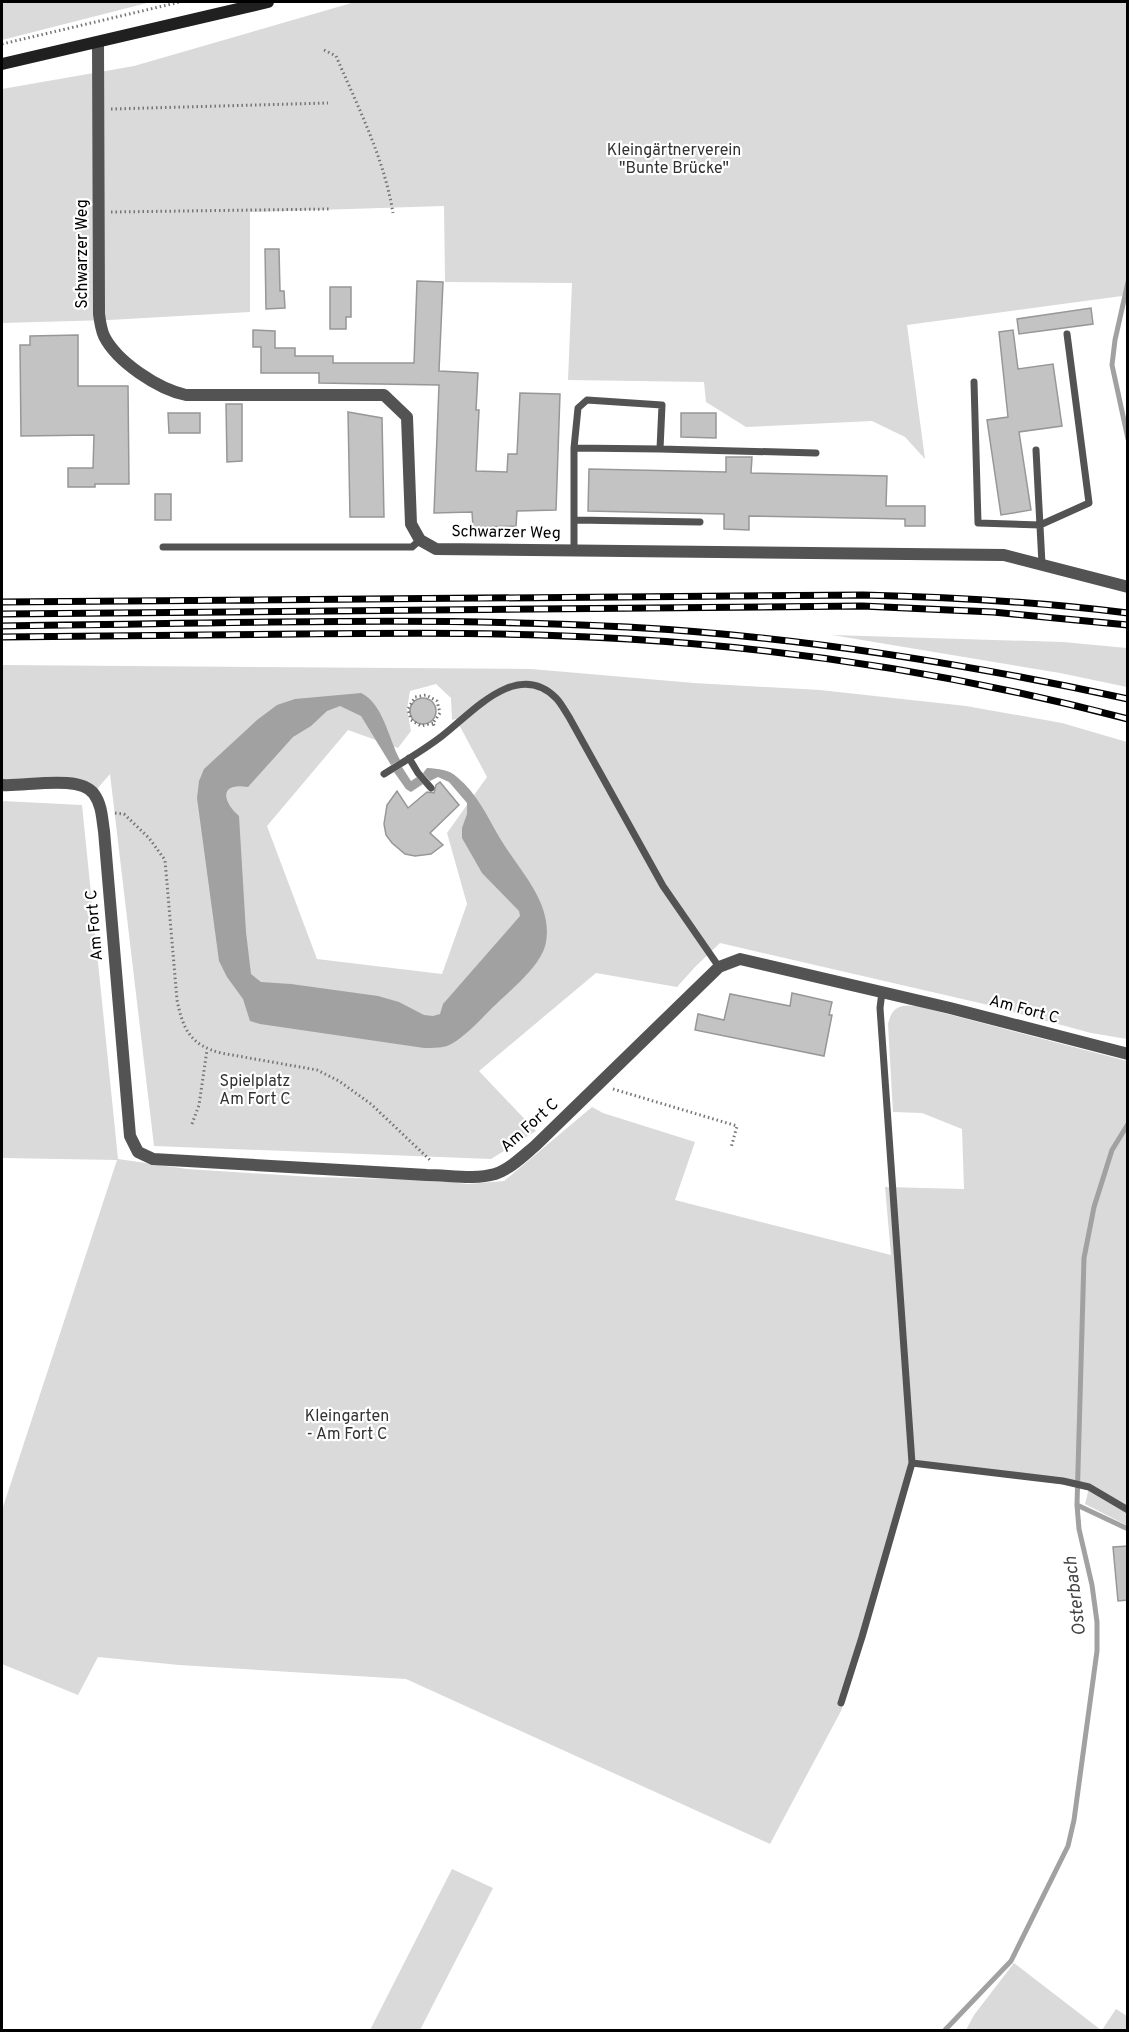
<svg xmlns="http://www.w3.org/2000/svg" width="1129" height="2032" viewBox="0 0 1129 2032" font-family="Overpass,sans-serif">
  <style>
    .green { fill: #dadada; fill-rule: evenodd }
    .water { fill: #a1a1a1 }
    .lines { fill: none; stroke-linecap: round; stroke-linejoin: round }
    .stream { stroke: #a1a1a1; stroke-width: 5 }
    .building { fill: #c3c3c3; stroke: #979797; stroke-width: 1.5 }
    .path { stroke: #757575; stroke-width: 3; stroke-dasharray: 1.5 3; stroke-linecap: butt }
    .service { stroke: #535353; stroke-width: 7 }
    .minor { stroke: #535353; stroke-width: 12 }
    .secondary { stroke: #202020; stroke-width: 12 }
    .rail-casing { stroke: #000; stroke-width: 7 }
    .rail { stroke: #fff; stroke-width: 4.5; stroke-dasharray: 14; stroke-linecap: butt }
    .labels { text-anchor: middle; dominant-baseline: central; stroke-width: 4.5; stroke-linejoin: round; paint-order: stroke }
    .park-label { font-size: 16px; fill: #313131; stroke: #fff }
    .street-label { font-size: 16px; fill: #000; stroke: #fff }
    .water-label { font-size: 18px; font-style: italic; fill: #424242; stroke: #fff }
  </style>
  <rect width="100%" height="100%" fill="#fff"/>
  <!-- green -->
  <path class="green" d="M2,2H151L2,40Z
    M355,2H1127V288L1122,296L907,325L925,459L905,437L872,421L746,427L706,402L704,382L568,380L572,283L445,282L444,206L250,212V312L109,320L2,323V89L134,66Z
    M832,635L1063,642L1127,648V687L1060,673Z
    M2,665L531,669L694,683L820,690L966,706L1062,723L1127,742V1039L1091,1033L984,1004L720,943L695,967L677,987L596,973L479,1071L536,1131L491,1159L154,1146L110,774L97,789L85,781L2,782ZM436,684L451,698L452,720L456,719L487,777L447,833L467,904L442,974L317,959L267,826L348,730L398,748L411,731L407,709L410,691Z
    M2,801L82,805L118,1159L187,1169L313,1177L432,1180L468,1184L504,1181L592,1107L603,1113L695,1142L675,1200L891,1255L885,1187L964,1189L962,1129L922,1113L893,1112L888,1024C892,1006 901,1004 917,1006L1127,1061L1128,1512L1126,1525L1085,1504L1089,1488L912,1463L841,1711L770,1844L406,1679L179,1665L98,1657L78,1695L2,1664V1510L117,1160L2,1158Z
    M452,1869L493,1888L420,2030H370Z
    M1014,1963L1101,2030H966L974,2015Z
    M1116,2009L1127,2016V2030H1102Z"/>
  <!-- water -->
  <path class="water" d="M361,693C383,703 389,740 400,760L391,765L361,716L340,706L327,711L311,726L293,737L248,787C219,782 222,801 239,816L246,932L251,974L261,982L291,984L378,996L399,1002L424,1015L433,1016L440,1014L443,1004L520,916L519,911L482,873L462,838V828L467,814V803L449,782L438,777L430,781L423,773L427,768C439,769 448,769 457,777C477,793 488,818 501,840C519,870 553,903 546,942C542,966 509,991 492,1008C481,1019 461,1041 447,1046C440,1048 431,1048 424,1048L260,1024L250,1021L243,999L227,977L219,961L197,798L199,781L204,769L257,720L277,705L295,699Z
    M402,767L411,781L417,777L423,784L411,792L406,789L394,772Z"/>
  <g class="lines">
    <!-- stream -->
    <path class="stream" d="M1128,282L1115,340L1112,365L1128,439
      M1077,1505L1128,1529
      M945,2030L1011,1961L1068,1846L1074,1820L1097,1651V1622L1092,1585L1079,1529L1077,1505L1084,1258L1094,1207L1112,1150L1128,1124"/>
  </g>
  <!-- building -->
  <path class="building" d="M265,249H279L280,291H284L285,308L266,309Z
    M417,281L443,282L439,371L478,373L476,410H479L476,471L507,472L508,454H517L520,393L560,394L556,510L517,511L516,526L473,527L472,512L434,513L439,385L319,383V373H261V347H253V330L275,331V348H295V356H333V363H414Z
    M330,287H351V317H346V329H330Z
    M1091,308L1093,324L1019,334L1017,319Z
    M1013,330L1018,369L1053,364L1062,426L1019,432L1031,510L1001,515L987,420L1008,417L999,332Z
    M78,335V386H128L129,484H95V487H68V468H93L94,435L21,436L20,345H30V336Z
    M226,404H242V461L227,462Z
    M348,412L382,418L384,517H350Z
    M168,413H200V433H169Z
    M681,413H716V438L681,437Z
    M726,457H752L751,473L887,476L886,506H925V526H905V519L749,516V530L724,529V514L588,511L589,469L726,472Z
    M155,494H171V520H155Z
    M410 711a13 13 0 1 1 26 0a13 13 0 1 1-26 0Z
    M440,782L459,805L430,833L443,845L431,854L415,856L405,854L392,843L386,835L384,824L387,805L397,791L408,808L427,792L434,793L436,785Z
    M792,993L832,1002L829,1015H832L824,1056L695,1030L698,1014L724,1020L730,994L790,1006Z
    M1128,1546V1600L1118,1601L1113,1547Z"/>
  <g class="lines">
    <!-- path -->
    <path class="path" d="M2,44L180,2
      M324,50L336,56C358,107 384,158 393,213
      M111,109L328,103
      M111,212L329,209
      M433,723L421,726L411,720L408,709L415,697L426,695L437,701L440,713L433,723L435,728
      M115,813L124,814L149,838L165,860L177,1000C183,1029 190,1045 221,1053L317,1070L339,1081L371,1104L431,1161
      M613,1089L737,1126L731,1148
      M192,1124L199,1105L207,1050"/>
    <!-- service -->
    <path class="service" d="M974,382L978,523L1040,525L1089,503L1067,334
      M660,449L816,453
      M1036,450L1042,564
      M574,520L700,522
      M163,547H412L420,540
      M574,550V448L578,408L587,400L662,405L660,449L574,448
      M409,758L418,773L431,788
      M384,774C403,762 424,750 442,736C472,713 517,659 556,698C561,703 565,711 569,717L663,886L719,967
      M912,1463L1063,1481L1089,1487L1128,1510
      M841,1703L862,1637L912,1463L880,1008L882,992"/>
    <!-- minor -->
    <path class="minor" d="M98,42L99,314C100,322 101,329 104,336C117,362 158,389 186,395H384L407,417L411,524L420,540L436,549L1004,555L1128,587
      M2,785C24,787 80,774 94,794C102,805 102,819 104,831L130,1136L138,1152L153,1159L427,1175C449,1175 474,1180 495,1174C510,1169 523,1156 535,1146L719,967L740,959L950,1008L1128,1054"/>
    <!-- secondary -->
    <path class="secondary" d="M2,64L268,2"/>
    <!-- rail casing -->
    <g class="rail-casing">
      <path id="rail" d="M2,602L863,595C952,597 1040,602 1128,613
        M2,614L862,606L993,612L1128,625
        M2,626C210,624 419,616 627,627C796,636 963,663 1128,699
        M2,637C100,636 199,635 298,634C408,633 518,632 628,639C796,649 965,676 1128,719"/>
    </g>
    <!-- rail -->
    <use href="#rail" class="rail"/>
  </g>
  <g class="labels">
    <!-- park labels -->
    <g class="park-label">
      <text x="674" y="151">Kleingärtnerverein<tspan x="674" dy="18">"Bunte Brücke"</tspan></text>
      <text x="255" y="1082">Spielplatz<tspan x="255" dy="18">Am Fort C</tspan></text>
      <text x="347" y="1417">Kleingarten<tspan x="347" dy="18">- Am Fort C</tspan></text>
    </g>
    <!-- street labels -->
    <g class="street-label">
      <text transform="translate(83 254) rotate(-90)">Schwarzer Weg</text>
      <text transform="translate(506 533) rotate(1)">Schwarzer Weg</text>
      <text transform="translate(95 925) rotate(-95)">Am Fort C</text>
      <text transform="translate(1024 1010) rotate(15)">Am Fort C</text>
      <text transform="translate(530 1126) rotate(-42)">Am Fort C</text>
    </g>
    <!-- water labels -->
    <g class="water-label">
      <text transform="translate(1076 1596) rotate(-97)">Osterbach</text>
    </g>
  </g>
  <!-- border -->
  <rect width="1129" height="2032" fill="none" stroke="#000000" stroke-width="6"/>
</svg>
